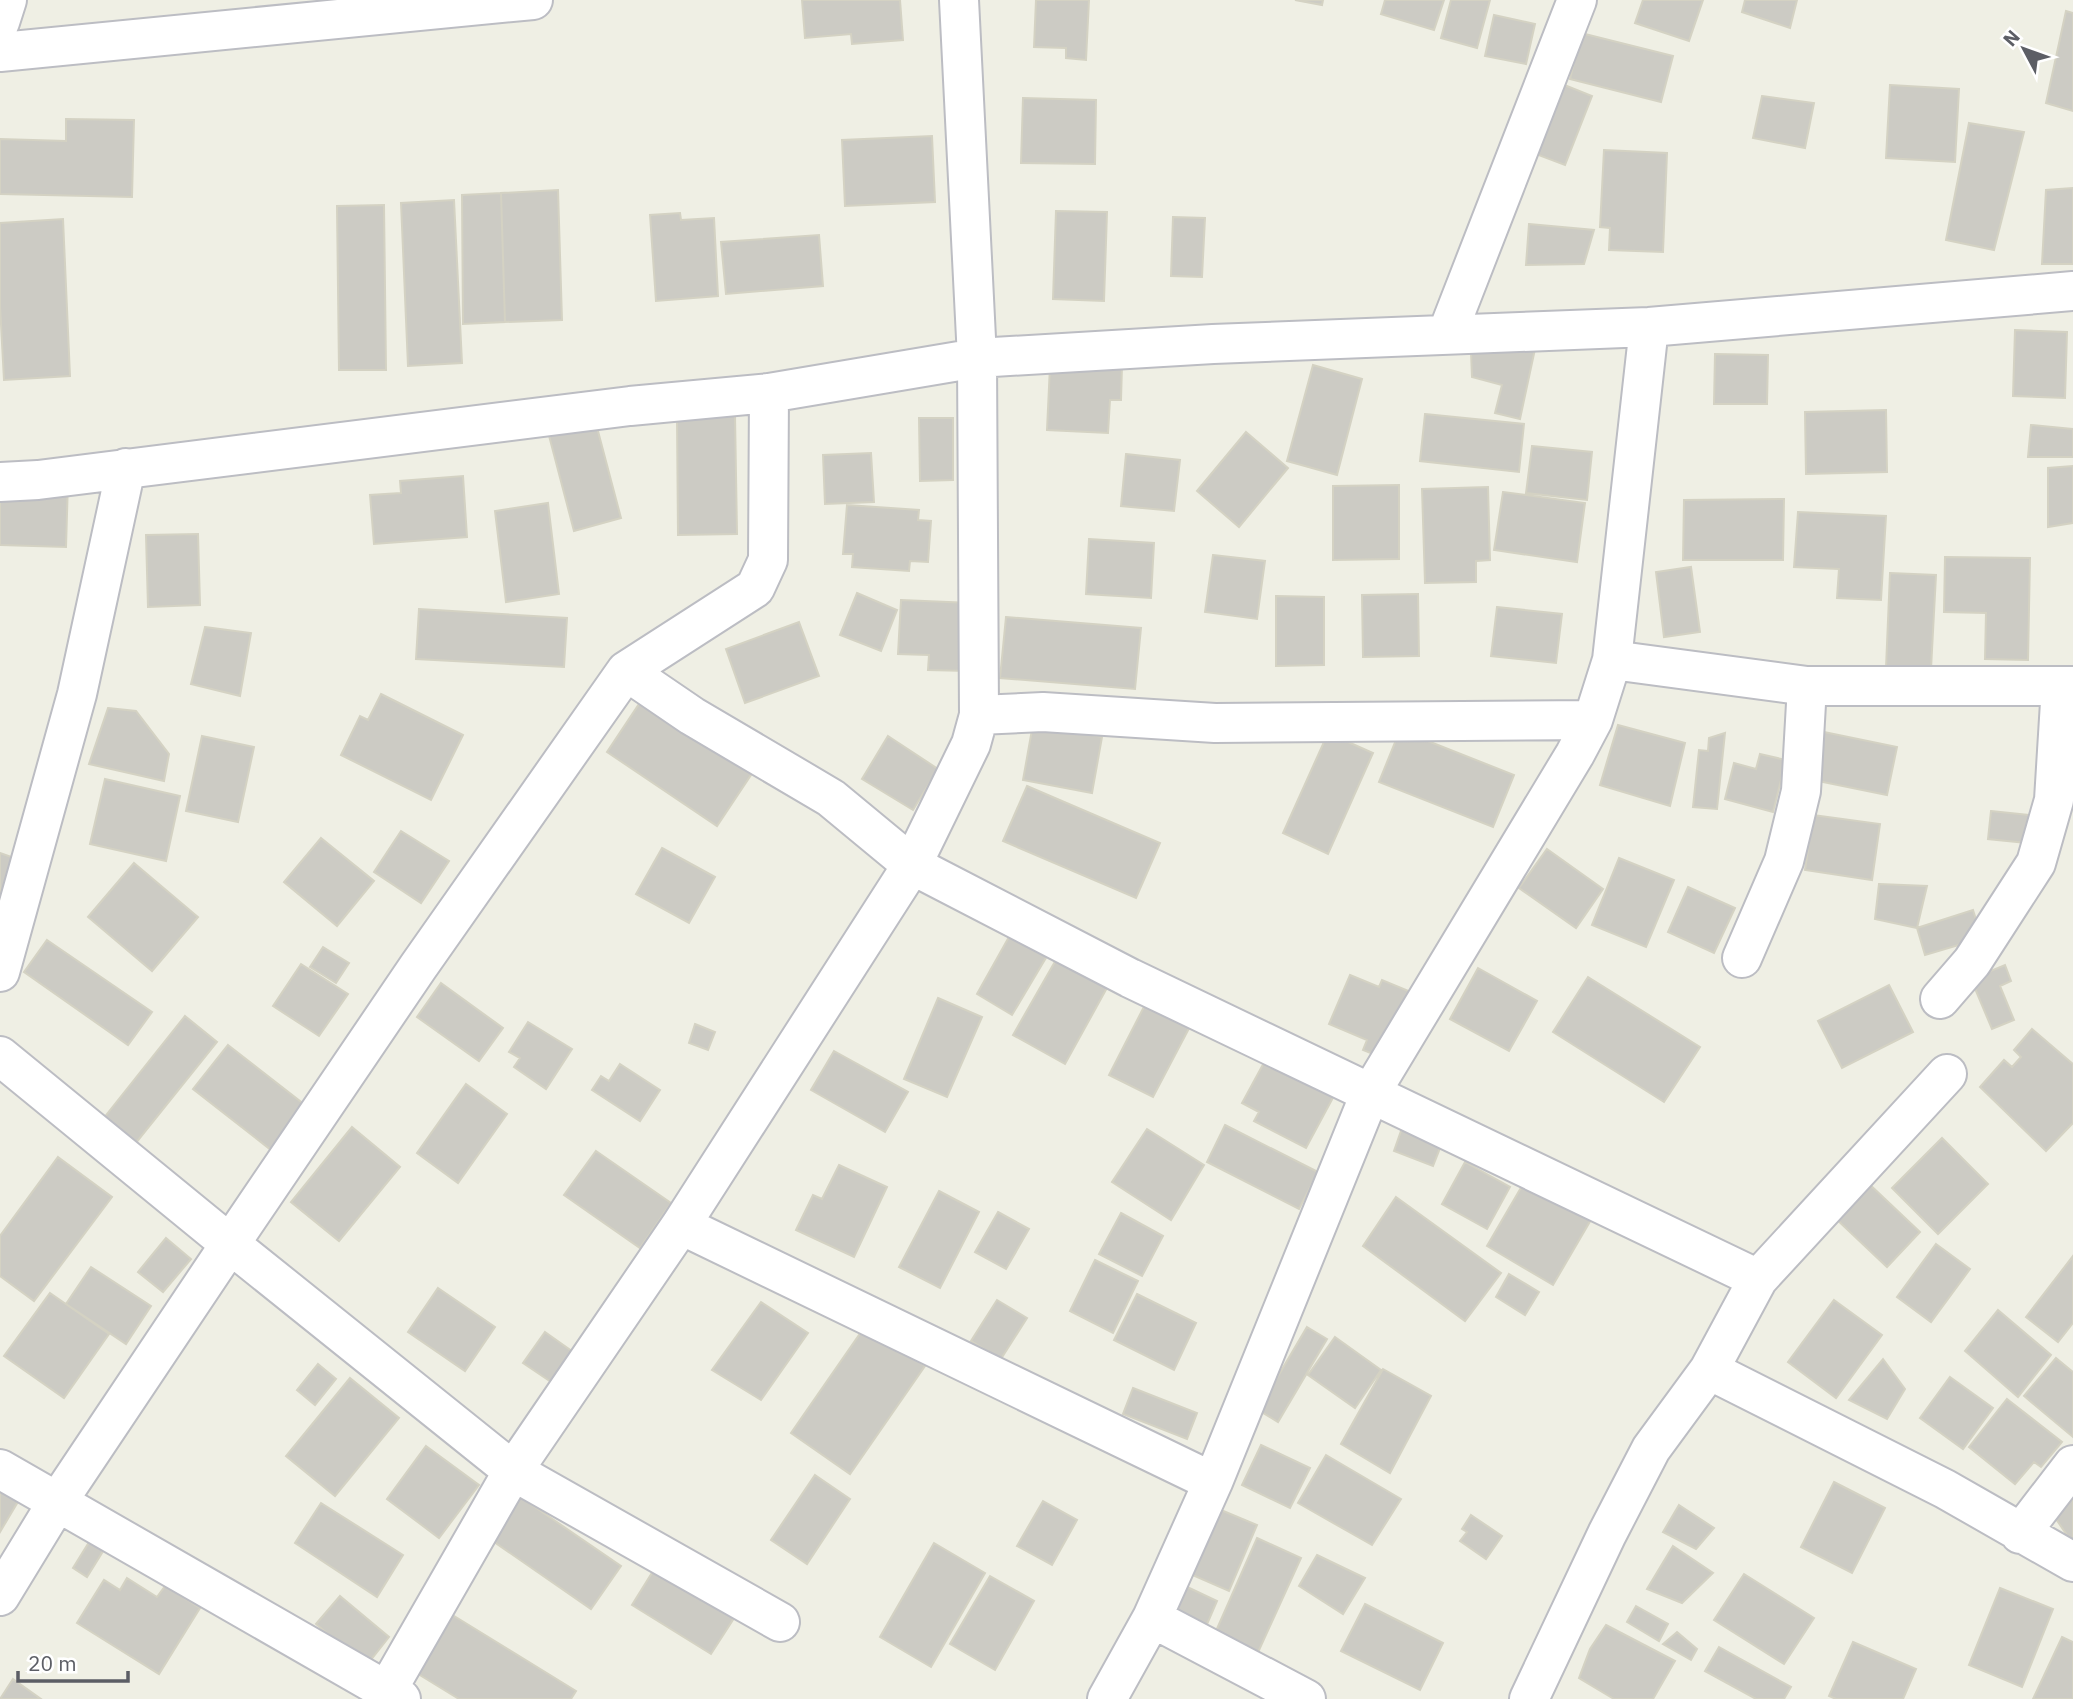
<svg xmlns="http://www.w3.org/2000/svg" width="2073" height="1699" viewBox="0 0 2073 1699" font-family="'IBM Plex Sans',sans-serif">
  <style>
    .building { fill: #cccbc4; stroke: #d4d2c3; stroke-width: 2 }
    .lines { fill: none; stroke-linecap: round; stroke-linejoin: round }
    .minor-casing { stroke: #bcbdc3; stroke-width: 42 }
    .minor { stroke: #fff; stroke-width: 38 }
  </style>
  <rect width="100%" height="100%" fill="#efefe4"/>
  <!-- building -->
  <path class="building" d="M802,0H900L903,40L852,44L851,34L805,38Z
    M1036,0H1089L1086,60L1066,58V48L1034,47Z
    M1295,0H1323L1322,5Z
    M1385,0H1444L1434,30L1381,14Z
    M1451,0H1490L1477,48L1441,38Z
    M1643,0H1703L1689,41L1635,23Z
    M1745,0H1797L1790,28L1742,12Z
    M2066,11L2073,13V111L2046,103Z
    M1494,15L1535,24L1526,64L1485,56Z
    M1581,33L1673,56L1661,102L1570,79Z
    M1547,78L1592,96L1565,165L1520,148Z
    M1890,85L1959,89L1955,162L1886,158Z
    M1762,96L1814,103L1805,148L1753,138Z
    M1023,98L1096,100L1095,164L1021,163Z
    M66,119L134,120L132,197L0,194V139L66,141Z
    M1969,123L2024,132L1994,250L1946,240Z
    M932,136L935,202L845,206L842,140Z
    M1604,150L1667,153L1663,252L1609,250L1610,228L1600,227Z
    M2073,188V264H2042L2046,190Z
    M558,190L562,320L505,322L501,193Z
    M501,193L505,322L463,324L462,195Z
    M454,200L462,363L408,366L401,203Z
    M384,205L386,370H339L337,206Z
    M1056,211L1107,212L1104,301L1053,299Z
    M680,213L681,220L714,218L718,296L656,301L650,215Z
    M1173,217L1205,218L1202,277L1171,276Z
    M63,219L70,376L4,380L0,306V223Z
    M1529,224L1594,230L1584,264L1526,265Z
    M819,235L823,286L726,294L721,242Z
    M2015,330L2067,332L2065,398L2013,396Z
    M1535,349L1520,419L1495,413L1502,385L1472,377L1471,352Z
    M1715,354L1768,355L1767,404H1714Z
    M1313,365L1362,379L1337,475L1287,461Z
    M1050,366H1122L1121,400H1110L1108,433L1047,430Z
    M1886,410L1887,472L1806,474L1805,412Z
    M1425,414L1524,424L1519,472L1420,461Z
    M735,415L737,534L678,535L677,416Z
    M594,416L621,518L574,531L547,428Z
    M919,418H953V480L920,481Z
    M2031,425L2073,429V457H2028Z
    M1246,432L1288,468L1239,527L1197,491Z
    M1532,446L1592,452L1587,500L1526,493Z
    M871,453L874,502L825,504L823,455Z
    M1126,454L1180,460L1174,511L1121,506Z
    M2073,466V523L2048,527V468Z
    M463,476L467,537L374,544L370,495L401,493L400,481Z
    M0,479L68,481L66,547L0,545Z
    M1399,485V559L1333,560V486Z
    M1488,487L1490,560L1476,561V582L1425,583L1422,489Z
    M1503,492L1585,503L1577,562L1494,550Z
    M1784,499L1783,560H1683L1684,500Z
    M548,503L559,594L506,602L495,511Z
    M847,505L919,510L918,520L931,521L928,562L910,561L909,571L852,567L853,554H843Z
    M1798,512L1886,516L1881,600L1837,598L1839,569L1794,567Z
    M198,534L200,605L148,607L146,535Z
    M1089,539L1154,543L1151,598L1086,594Z
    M1213,555L1265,561L1257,619L1205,612Z
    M1945,557L2030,558L2028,660L1985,659L1986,613L1944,612Z
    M1691,567L1700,632L1664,637L1656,572Z
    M1890,573L1936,575L1931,669L1886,668Z
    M857,593L897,610L881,651L840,635Z
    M1418,594L1419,656L1363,657L1362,595Z
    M1276,596L1324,597V665L1276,666Z
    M901,600L971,603L968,671L928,670L929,655L898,654Z
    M1497,607L1562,614L1556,663L1491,656Z
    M419,609L567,618L564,667L416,659Z
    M1006,617L1141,628L1135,689L1000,678Z
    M799,622L819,676L745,703L726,649Z
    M205,627L251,633L240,696L191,684Z
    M647,692L757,766L717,826L607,752Z
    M381,694L463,735L431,800L341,755L360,716L368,720Z
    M108,708L136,711L169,754L164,781L89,764Z
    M1033,724L1102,737L1092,793L1023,780Z
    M1618,725L1685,743L1670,806L1600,785Z
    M1400,730L1514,775L1493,827L1379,782Z
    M1824,732L1897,747L1887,795L1813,780Z
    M1328,733L1373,753L1328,854L1283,833Z
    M1725,733L1717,809L1693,807L1699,750L1708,751L1709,738Z
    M202,736L254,747L238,822L186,811Z
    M888,736L938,769L913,810L862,779Z
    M1760,754L1786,760L1773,812L1725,799L1734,763L1756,769Z
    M105,779L180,796L166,861L90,844Z
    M1027,786L1160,843L1136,898L1003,841Z
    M1991,811L2040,816L2037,844L1988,839Z
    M1813,815L1880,824L1872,880L1805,870Z
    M401,831L449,861L421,903L374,872Z
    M321,838L374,881L337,926L284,882Z
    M662,848L715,877L689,923L636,894Z
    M1547,849L1603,889L1576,928L1519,888Z
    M0,853L23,861L0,923Z
    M1619,858L1674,880L1646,947L1592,925Z
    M134,863L198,917L152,971L88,917Z
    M1879,884L1927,886L1917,928L1875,919Z
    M1688,887L1735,908L1714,953L1668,932Z
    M1973,910L1982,938L1925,955L1917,928Z
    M1010,935L1047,956L1012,1015L977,994Z
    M47,940L152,1012L128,1045L24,972Z
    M323,947L349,963L336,983L310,967Z
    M1061,951L1113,977L1065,1064L1013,1035Z
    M301,964L348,994L319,1036L273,1006Z
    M2005,965L2011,981L2000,986L2014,1020L1992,1029L1971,979Z
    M1478,968L1537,1001L1509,1051L1450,1019Z
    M1350,975L1379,987L1382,980L1411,992L1383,1058L1363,1050L1367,1040L1329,1024Z
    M1588,977L1700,1047L1664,1102L1553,1032Z
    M441,983L503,1028L479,1061L417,1017Z
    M1889,985L1913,1032L1842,1068L1818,1021Z
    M1150,995L1195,1017L1153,1097L1109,1075Z
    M938,998L982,1017L947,1097L904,1079Z
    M185,1016L217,1042L135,1144L103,1119Z
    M528,1022L572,1049L546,1089L514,1067L520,1058L509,1052Z
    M695,1024L715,1032L708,1050L689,1043Z
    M2032,1029L2073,1064V1123L2046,1151L1980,1087L2004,1060L2012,1067L2021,1057L2014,1050Z
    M228,1045L305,1105L271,1150L193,1089Z
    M834,1051L908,1092L885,1132L811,1090Z
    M1267,1057L1335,1094L1306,1148L1254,1121L1259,1112L1242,1103Z
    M620,1064L660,1090L640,1121L592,1090L601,1076L609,1081Z
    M466,1084L507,1114L458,1183L417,1153Z
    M1225,1125L1318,1172L1299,1209L1207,1162Z
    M352,1127L400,1167L339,1241L291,1202Z
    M1402,1128L1442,1143L1433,1166L1394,1151Z
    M1147,1129L1204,1165L1171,1220L1112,1182Z
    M1942,1138L1988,1184L1938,1234L1892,1188Z
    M596,1151L671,1203L640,1248L564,1195Z
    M58,1157L112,1197L34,1301L0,1276V1236Z
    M1465,1162L1510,1187L1487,1229L1442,1204Z
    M839,1165L887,1187L854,1257L796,1230L813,1195L822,1199Z
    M1526,1179L1592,1218L1553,1285L1487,1246Z
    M1866,1181L1920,1232L1887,1267L1833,1216Z
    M939,1191L979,1212L940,1288L899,1267Z
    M1396,1197L1501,1273L1465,1321L1363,1246Z
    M998,1212L1029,1229L1006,1269L975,1252Z
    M1121,1213L1163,1236L1142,1276L1099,1254Z
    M166,1238L191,1259L163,1292L138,1272Z
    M1936,1244L1970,1269L1931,1322L1897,1297Z
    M2073,1256V1323L2058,1342L2026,1317Z
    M1095,1260L1138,1281L1113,1333L1070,1311Z
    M91,1267L151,1306L126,1344L66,1304Z
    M1509,1274L1539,1292L1525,1315L1496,1297Z
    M438,1288L495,1327L465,1371L408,1332Z
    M50,1293L109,1334L64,1398L4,1356Z
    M1137,1294L1196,1323L1174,1370L1114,1340Z
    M997,1300L1027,1318L1001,1359L971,1341Z
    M1834,1300L1882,1335L1836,1398L1788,1362Z
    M761,1302L808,1333L761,1400L712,1370Z
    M1998,1310L2051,1355L2018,1397L1965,1351Z
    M866,1325L925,1366L850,1474L791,1433Z
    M1307,1327L1327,1339L1278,1422L1258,1410Z
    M545,1332L576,1354L554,1384L523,1363Z
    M1335,1337L1381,1370L1355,1408L1308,1375Z
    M2056,1358L2073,1372V1437L2024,1396Z
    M1883,1359L1905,1389L1887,1419L1849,1400Z
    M318,1364L336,1379L315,1405L297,1390Z
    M1383,1369L1431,1396L1390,1473L1341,1444Z
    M1950,1377L1993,1408L1963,1449L1920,1418Z
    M350,1378L399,1418L335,1496L286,1456Z
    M1133,1388L1197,1413L1187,1439L1123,1414Z
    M2007,1399L2062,1442L2041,1467L2034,1462L2015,1484L1969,1447Z
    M1261,1445L1310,1468L1290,1508L1242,1485Z
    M426,1446L479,1485L439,1538L387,1499Z
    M1326,1455L1401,1499L1372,1545L1298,1503Z
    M2073,1474V1539L2067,1535L2049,1509Z
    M815,1475L850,1499L807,1564L771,1540Z
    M1834,1482L1885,1508L1852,1573L1801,1547Z
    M0,1488L19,1500L0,1532Z
    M513,1492L621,1566L591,1609L484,1535Z
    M1043,1501L1077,1520L1052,1565L1017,1546Z
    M321,1503L403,1555L377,1597L295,1543Z
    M1209,1505L1257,1525L1229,1591L1181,1570Z
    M1679,1505L1714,1528L1696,1549L1663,1532Z
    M1471,1515L1502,1536L1486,1559L1460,1541L1467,1532L1462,1529Z
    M96,1531L110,1540L87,1577L73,1568Z
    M1257,1538L1301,1558L1255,1659L1212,1640Z
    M934,1543L985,1573L931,1667L880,1637Z
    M1673,1546L1713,1573L1682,1603L1647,1589Z
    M1317,1555L1365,1578L1343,1614L1299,1586Z
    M658,1563L738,1612L711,1654L632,1605Z
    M1744,1574L1814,1618L1784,1664L1714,1620Z
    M990,1576L1034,1601L995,1670L950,1644Z
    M127,1578L157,1597L165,1586L200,1608L159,1674L77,1623L104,1580L120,1590Z
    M1183,1585L1217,1601L1202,1636L1167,1621Z
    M2000,1588L2053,1609L2022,1687L1969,1665Z
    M340,1596L389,1637L366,1666L316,1624Z
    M1365,1604L1443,1643L1420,1690L1341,1651Z
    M1636,1606L1668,1624L1659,1641L1627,1622Z
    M446,1611L576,1691L571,1699H459L410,1669Z
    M1606,1625L1675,1661L1653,1699H1614L1579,1678L1590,1649Z
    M1677,1632L1697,1649L1691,1660L1663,1644Z
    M2062,1637L2073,1642V1699H2033Z
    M1853,1642L1916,1669L1903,1699H1836L1829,1696Z
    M1719,1647L1791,1687L1784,1699H1756L1705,1671Z
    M13,1679L41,1699H0Z"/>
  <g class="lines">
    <!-- minor casing -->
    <g class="minor-casing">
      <path id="minor" d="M0,22L7,0
        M0,52L533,0
        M1447,334L1577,0
        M0,482L38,480L630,406L769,393L977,358L1213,344L1649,327L2073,291
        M1612,660L1807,686H2073
        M626,671L692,716L831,798L912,865L1130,978L1758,1279
        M979,715L1043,712L1215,723L1593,720
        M1742,958L1784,861L1801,791L1807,686
        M0,972L77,694L126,468
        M1940,999L1972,962L2036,863L2054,800L2061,686
        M0,1056L230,1244L513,1471L780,1622
        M681,1225L1213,1482
        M1709,1370L1945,1489L2073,1562
        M0,1469L401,1699
        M2020,1534L2073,1465
        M0,1596L58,1501L230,1244L418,967L626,671L755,588L768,560L769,393
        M1152,1618L1306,1699
        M382,1699L513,1471L681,1225L912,865L971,744L979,715L977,358L959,0
        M1107,1699L1152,1618L1213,1482L1370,1094L1575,754L1593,720L1612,660L1649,327
        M1529,1699L1607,1534L1651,1449L1709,1370L1758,1279L1947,1074"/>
    </g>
    <!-- minor -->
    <use href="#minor" class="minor"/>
  </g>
  <!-- north arrow -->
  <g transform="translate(2024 49) rotate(311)" stroke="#ffffff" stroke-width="5" paint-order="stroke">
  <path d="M0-5L12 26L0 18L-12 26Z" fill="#5c5e65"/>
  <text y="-10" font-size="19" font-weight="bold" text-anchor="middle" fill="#5c5e65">N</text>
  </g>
  <!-- scale -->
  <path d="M18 1671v10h110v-10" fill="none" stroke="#5c5e65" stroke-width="3.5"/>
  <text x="28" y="1671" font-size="21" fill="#5c5e65" stroke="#ffffff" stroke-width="5" paint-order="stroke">20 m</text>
</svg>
